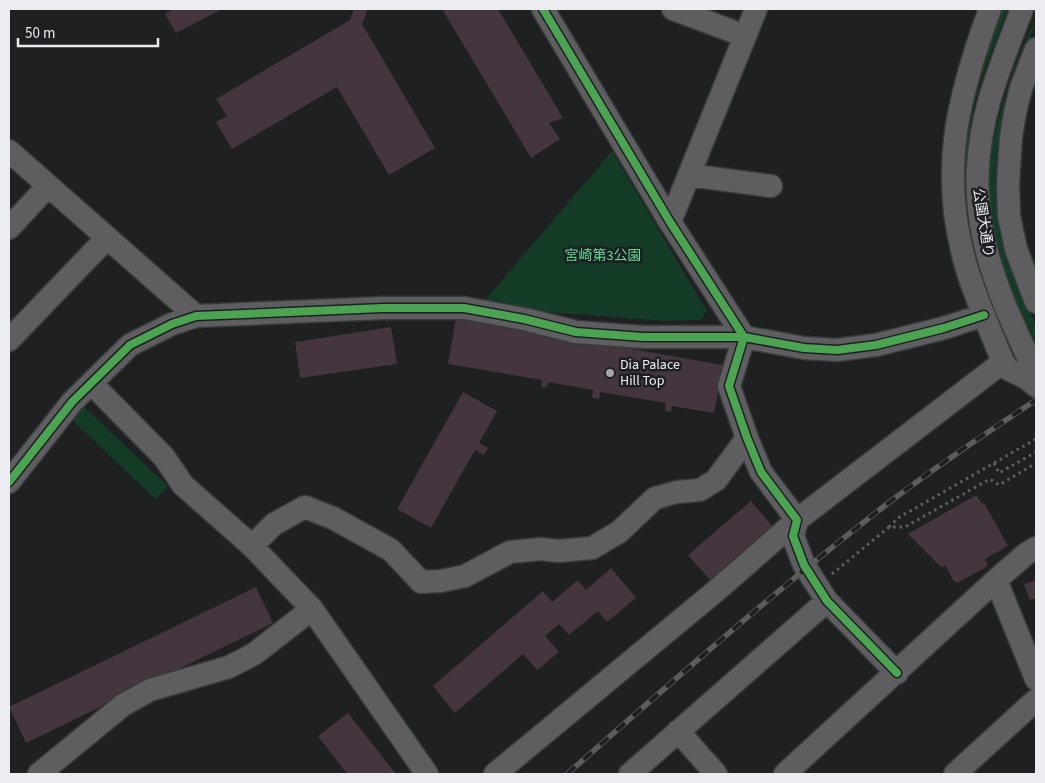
<svg xmlns="http://www.w3.org/2000/svg" width="1045" height="783" viewBox="0 0 1045 783" font-family="'Source Sans 3','Noto Sans JP',sans-serif">
  <style>
    .green { fill: #133b25 }
    .building { fill: #44353f }
    .lines { fill: none; stroke-linecap: round; stroke-linejoin: round }
    .minor-casing { stroke: #393a3c; stroke-width: 25 }
    .path { stroke: #5e5f61; stroke-width: 3; stroke-dasharray: 2.5 4; stroke-linecap: butt }
    .minor { stroke: #5e5e60; stroke-width: 22 }
    .rail-casing { stroke: #5a5c5e; stroke-width: 5.5 }
    .rail { stroke: #1d1f23; stroke-width: 4; stroke-dasharray: 11; stroke-linecap: butt }
    .cycleway-casing { stroke: #1d1f23; stroke-width: 11 }
    .cycleway { stroke: #4ca352; stroke-width: 8 }
    .poi-dot { fill: #a4a5a8; stroke: #1d1f23; stroke-width: 2 }
    .labels { text-anchor: middle; dominant-baseline: central; stroke-width: 5; stroke-linejoin: round; paint-order: stroke }
    .street-label { font-size: 14px; fill: #ecedf0; stroke: #1d1f23 }
    .park-label { font-size: 14px; fill: #61dc92; stroke: #1d1f23 }
    .poi-label { font-size: 14px; fill: #ecedf0; stroke: #1d1f23; text-anchor: start }
  </style>
  <rect width="100%" height="100%" fill="#1e2022"/>
  <!-- green -->
  <path class="green" d="M999,9H1008L980,82L973,110L967,160V183L978,258L985,284L1019,367L1010,357L967,240L959,165L982,53Z
    M1034,23L1035,24L1016,71L999,150L996,188L1000,225L1008,258L1036,326V353C1018,307 993,259 988,209C982,159 1010,68 1034,23Z
    M612,151L707,311L700,320L666,321L545,312L486,299Z
    M79,402L168,486L155,499L67,415Z"/>
  <!-- building -->
  <path class="building" d="M173,9H222L176,33L165,14Z
    M354,9H368L362,24L435,148L389,175L337,87L232,149L216,122L227,116L216,99L350,20Z
    M442,9H498L563,118L549,123L560,139L531,158Z
    M456,318L723,365L714,413L672,406L671,412L665,411L666,403L600,392L599,399L592,398L593,390L548,382L547,388L541,387L542,380L448,364Z
    M391,327L397,364L300,378L295,342Z
    M463,392L497,411L479,443L488,448L484,455L475,450L431,528L397,509Z
    M976,495L982,504L984,503L1008,546L985,559L988,566L957,583L953,580L945,565L942,568L908,534Z
    M751,501L772,526L710,580L688,555Z
    M611,568L636,598L607,622L598,611L569,635L559,624L545,636L559,652L537,670L523,654L455,713L433,686L543,591L552,602L578,580L586,590Z
    M1036,580V598L1030,600L1024,584Z
    M256,587L273,623L26,743L9,707Z
    M348,713L396,774H347L318,736Z"/>
  <g class="lines">
    <!-- minor casing -->
    <g class="minor-casing">
      <path id="minor" d="M543,9L670,222L744,337L729,386L747,438L761,472L797,520L793,536L804,565L827,601L897,673
        M673,9L745,36
        M990,9C958,96 939,170 965,262C974,296 990,329 1003,362L1008,369L1026,378L1036,386
        M1022,9C1011,38 999,68 990,98C959,207 990,277 1036,374
        M1036,49L1021,88L1015,113L1011,137L1008,183L1009,216L1016,249L1036,302
        M9,151L196,316
        M689,175L771,186
        M670,222L756,9
        M9,228L48,186
        M9,340L107,238
        M92,384L164,457L183,485L252,546L312,609L427,774
        M9,482L72,402L130,345L172,324L196,316L383,308H464L524,319L576,332L643,337H744L804,348L837,350L876,345L944,328L984,315
        M252,546L274,524L305,507L333,518L391,550L421,582L441,581L465,576L510,552L541,549L558,551L592,548L619,532L655,498L677,492L700,490L716,480L747,438
        M996,580L1036,679
        M678,731L716,774
        M39,774L123,705L150,690L229,667L254,654L312,609
        M495,774L717,590L797,520L1003,362
        M630,774L827,601
        M785,774L996,580L1026,554L1036,548
        M955,774L1036,700"/>
    </g>
    <!-- path -->
    <path class="path" d="M994,463L999,473L1036,452
      M889,527L898,518L1036,439
      M832,574L889,527H905L990,479L999,485L1036,463"/>
    <!-- minor -->
    <use href="#minor" class="minor"/>
    <!-- rail casing -->
    <g class="rail-casing">
      <path id="rail" d="M567,774C672,682 777,589 887,504C935,467 986,433 1036,400"/>
    </g>
    <!-- rail -->
    <use href="#rail" class="rail"/>
    <!-- cycleway casing -->
    <g class="cycleway-casing">
      <path id="cycleway" d="M543,9L670,222L744,337L729,386L747,438L761,472L797,520L793,536L804,565L827,601L897,673
        M9,482L72,402L130,345L172,324L196,316L383,308H464L524,319L576,332L643,337H744L804,348L837,350L876,345L944,328L984,315"/>
    </g>
    <!-- cycleway -->
    <use href="#cycleway" class="cycleway"/>
  </g>
  <!-- markers -->
  <circle class="poi-dot" cx="610" cy="373" r="5"/>
  <g class="labels">
    <!-- street labels -->
    <g class="street-label">
      <text transform="translate(983 223) rotate(81)">公園大通り</text>
    </g>
    <!-- park labels -->
    <g class="park-label">
      <text x="603" y="256">宮崎第3公園</text>
    </g>
    <!-- poi labels -->
    <g class="poi-label">
      <text x="620" y="365">Dia Palace<tspan x="620" dy="16">Hill Top</tspan></text>
    </g>
  </g>
  <!-- border -->
  <rect width="1045" height="783" fill="none" stroke="#ecedf0" stroke-width="20"/>
  <!-- scale -->
  <path d="M18 38v8h140v-8" fill="none" stroke="#ecedf0" stroke-width="2.5"/>
  <text x="25" y="38" font-size="15" fill="#ecedf0" stroke="#1d1f23" stroke-width="4" paint-order="stroke">50 m</text>
</svg>
